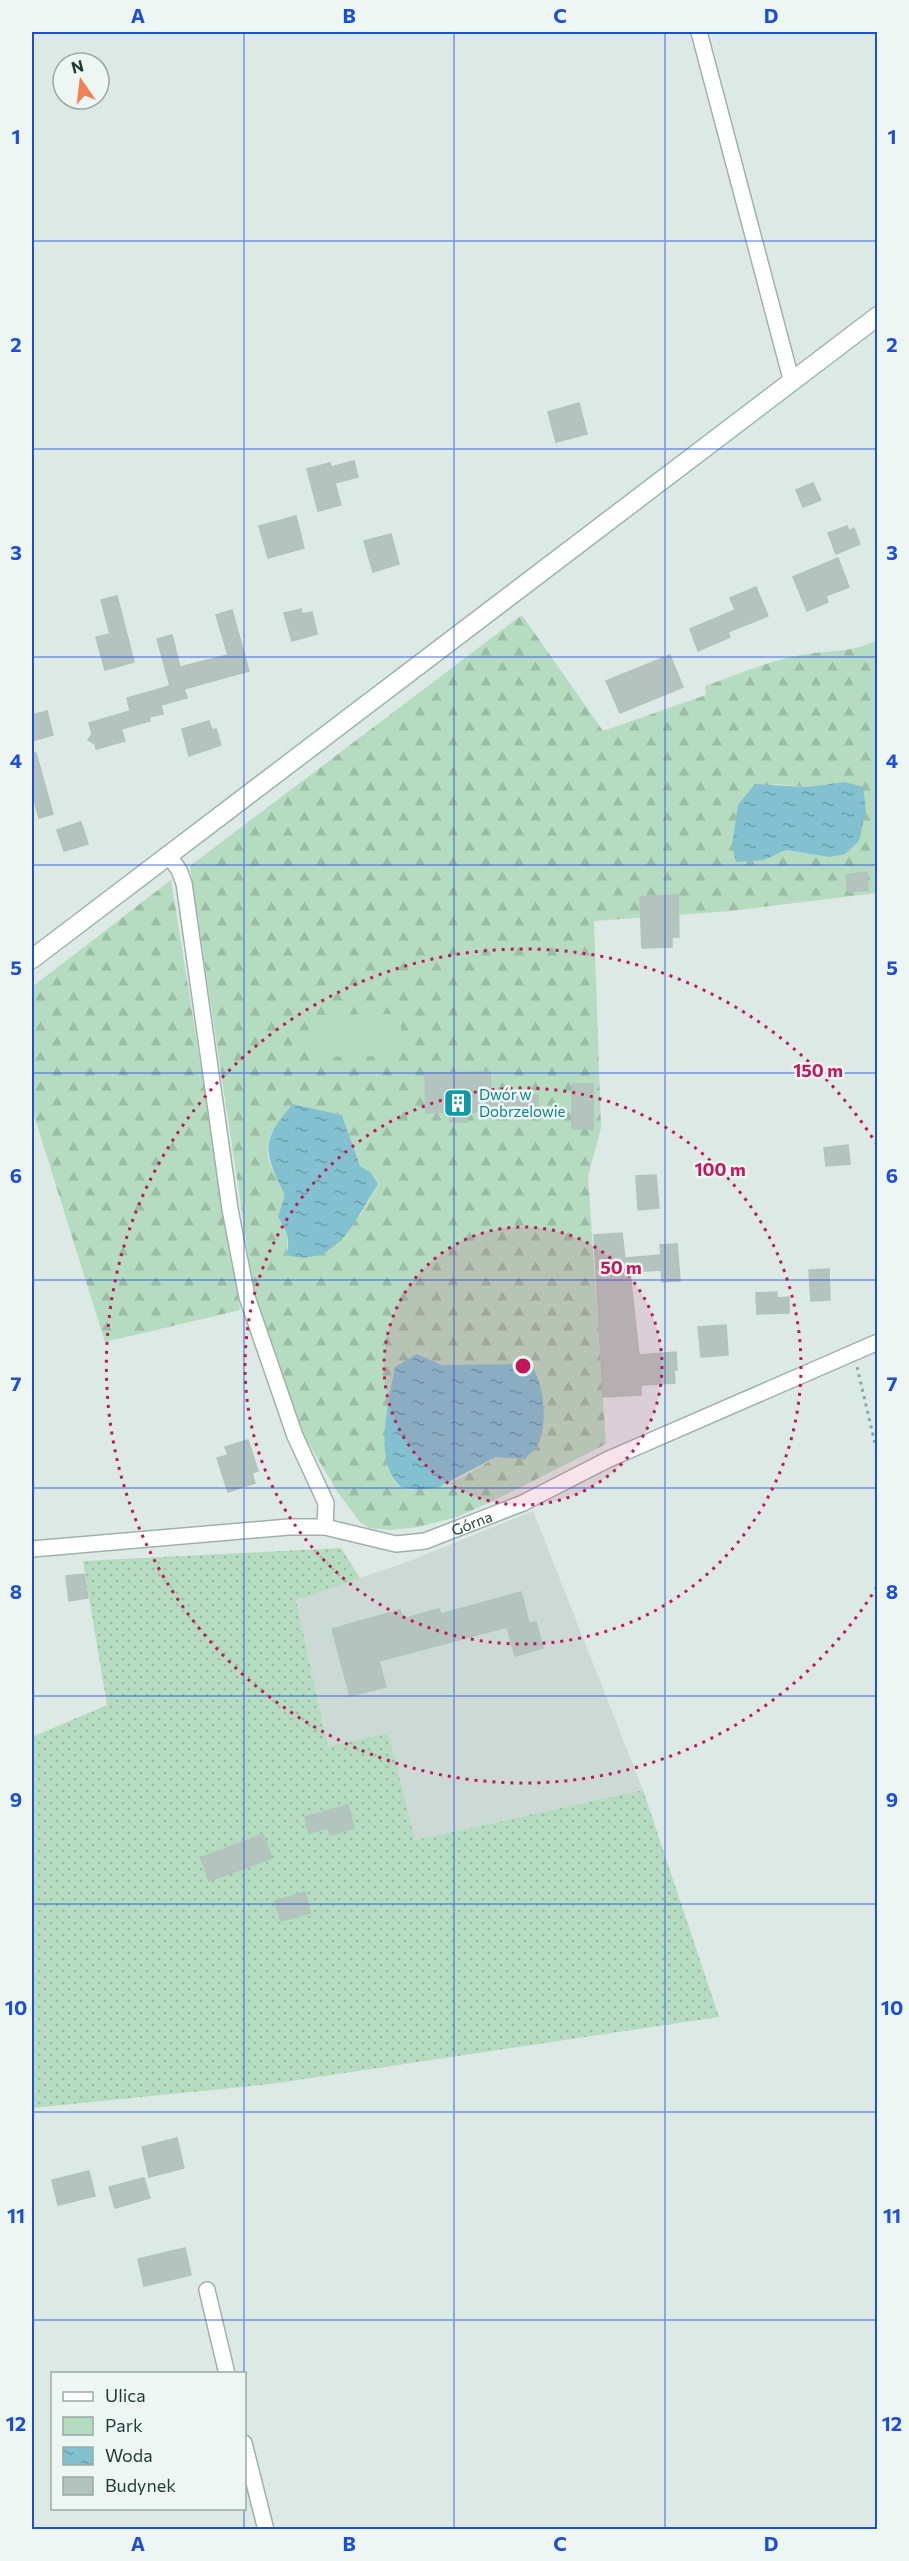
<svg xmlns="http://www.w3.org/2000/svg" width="909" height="2561" viewBox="0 0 909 2561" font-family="Commissioner,sans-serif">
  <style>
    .built { fill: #ccd9d4 }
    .green { fill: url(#green-dots) }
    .forest { fill: url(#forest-firs); fill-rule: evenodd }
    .pitch { fill: #b5dbc1 }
    .water { fill: url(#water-ripples) }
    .building { fill: #b3c4be; stroke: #b0c3bc; stroke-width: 1.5 }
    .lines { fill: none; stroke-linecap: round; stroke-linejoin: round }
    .minor-casing { stroke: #a0b1ac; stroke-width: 18 }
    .secondary-casing { stroke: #9cb5ad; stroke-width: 21 }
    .path { stroke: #7daea1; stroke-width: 3; stroke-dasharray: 3 4.5; stroke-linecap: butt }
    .minor { stroke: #fff; stroke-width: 15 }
    .secondary { stroke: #fff; stroke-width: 18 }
    .grid { fill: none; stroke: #1d4ed8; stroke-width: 1.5; stroke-opacity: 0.55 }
    .ring { fill: none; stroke: #c2185b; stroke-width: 3; stroke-dasharray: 3 6 }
    .labels { text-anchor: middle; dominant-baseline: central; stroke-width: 5; stroke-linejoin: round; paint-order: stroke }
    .culture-label { font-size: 15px; fill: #0d838f; stroke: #edf6f2; text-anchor: start }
    .street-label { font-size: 15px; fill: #1f3933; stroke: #edf6f2 }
    .centre { fill: #c2185b; stroke: #edf6f2; stroke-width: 3 }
    .ring-label { font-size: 18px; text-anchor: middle; font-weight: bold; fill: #c2185b; stroke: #edf6f2; stroke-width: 5; stroke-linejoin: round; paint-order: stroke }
    .neatline { fill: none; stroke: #1d4ed8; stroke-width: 2 }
    .grid-label { font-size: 20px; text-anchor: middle; font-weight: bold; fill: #1d4ed8 }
  </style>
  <defs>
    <pattern id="green-dots" width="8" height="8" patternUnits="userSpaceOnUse" patternTransform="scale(1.5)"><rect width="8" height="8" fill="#b5dbc1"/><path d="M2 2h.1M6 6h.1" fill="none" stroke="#9bbda6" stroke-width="1.8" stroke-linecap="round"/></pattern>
    <pattern id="forest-firs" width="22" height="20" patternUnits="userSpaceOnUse" patternTransform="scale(1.5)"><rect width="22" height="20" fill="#b5dbc1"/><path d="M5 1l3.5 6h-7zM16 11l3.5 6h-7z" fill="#9bbda6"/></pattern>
    <pattern id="water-ripples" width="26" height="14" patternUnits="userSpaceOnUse" patternTransform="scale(1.5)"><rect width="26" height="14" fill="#83c1d0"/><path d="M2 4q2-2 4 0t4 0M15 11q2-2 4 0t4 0" fill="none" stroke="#6b9ea9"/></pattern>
  </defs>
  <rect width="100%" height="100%" fill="#dde9e5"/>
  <!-- built -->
  <path class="built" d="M533,1511L643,1790L414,1840L388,1733L328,1747L296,1599L402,1564Z"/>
  <!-- green -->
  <path class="green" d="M341,1548L360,1578L296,1600L328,1747L388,1733L415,1840L643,1790L719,2017L271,2084L32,2108V1737L107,1705L83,1561Z"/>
  <!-- forest -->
  <path class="forest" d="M522,615L603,731L706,695L705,686C736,675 768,661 801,655C828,650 853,653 877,640V893L730,911L594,921L601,1128L588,1176L606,1444L491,1502L457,1517L418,1527L391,1530L369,1528L360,1522L339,1494L301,1431L255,1299L190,866ZM845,782L829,857L786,850L764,860L774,784L806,787ZM294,1104L342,1115L360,1166L370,1172L378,1184L360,1216L286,1255C289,1247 287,1205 285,1195C281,1175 262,1166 269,1139C272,1128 287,1114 294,1104ZM417,1354L442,1365L497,1457C470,1472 436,1497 403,1488C382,1481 383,1410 391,1393C397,1379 408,1367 417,1354Z
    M171,880L240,1310L105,1342L32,1109V987Z"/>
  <!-- pitch -->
  <path class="pitch" d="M401,1014V1056L309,1057L308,1015Z"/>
  <!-- water -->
  <path class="water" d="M845,782L863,787L866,810L859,841L845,854L829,857L786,850L764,860L736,862L732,846L738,805L755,784L806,787Z
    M293,1104L342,1115L360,1166L370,1172L378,1184C356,1218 338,1269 286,1255C291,1240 287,1230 278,1217L285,1195C264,1152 259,1142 293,1104Z
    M417,1354L442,1365L525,1364L533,1368C544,1387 547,1419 540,1440C538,1447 530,1453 525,1459L496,1457L437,1488L419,1490L401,1487C372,1462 389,1400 395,1367Z"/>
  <!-- building -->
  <path class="building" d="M579,403L587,434L556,442L548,412Z
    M354,461L358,477L335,483L341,505L318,511L307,469L330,463L331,467Z
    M813,483L821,500L803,507L796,490Z
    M296,516L304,548L268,558L259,526Z
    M847,526L849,531L854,528L860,544L836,554L828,533Z
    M391,534L399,564L373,572L364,541Z
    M838,558L849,587L826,596L828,602L807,611L793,577Z
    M756,587L768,616L728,632L730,637L698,651L690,629L735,610L730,598Z
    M117,596L134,662L105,670L96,637L110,634L101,600Z
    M301,609L302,614L312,612L317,634L292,641L284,613Z
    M232,610L249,671L184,689L187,698L161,705L163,714L149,717L150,721L121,729L125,741L96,749L95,744L88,740L92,734L89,723L130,711L127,698L170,686L157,639L172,635L180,667L228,655L216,615Z
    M670,655L683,687L620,713L606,681Z
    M47,711L53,735L32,741V715Z
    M209,721L212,730L216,729L221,745L189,756L182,729Z
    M32,753H36L53,814L39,818L32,793Z
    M81,822L88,844L64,851L57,830Z
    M867,872L868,890L848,892L846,875Z
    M678,895L679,937H672V947L642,948L640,897Z
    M490,1072L491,1096L538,1095V1111L467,1112V1122H450V1112L426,1113L425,1073Z
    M572,1084H593V1129H572Z
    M848,1145L850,1164L826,1166L824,1148Z
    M656,1175L659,1208L638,1210L636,1176Z
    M622,1233L625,1258L661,1255L660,1245L677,1244L680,1281L662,1282L661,1270L630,1272L639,1355L676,1352L677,1370H674L675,1383L641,1385V1395L603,1397L594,1235Z
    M829,1269L830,1300L811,1301L809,1270Z
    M777,1292V1298L789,1297V1313L757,1314L756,1293Z
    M726,1325L728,1355L701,1357L698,1327Z
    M248,1440L258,1471L252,1473L255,1483L228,1492L217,1458L228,1455L225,1447Z
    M84,1574L88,1598L69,1601L66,1576Z
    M521,1592L529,1623L536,1622L543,1648L515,1656L507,1627L379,1661L386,1687L350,1696L332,1629L400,1610L403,1619L439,1609L441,1614Z
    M348,1805L354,1828L330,1835L328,1828L309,1833L305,1817Z
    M263,1834L272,1858L209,1881L201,1858Z
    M305,1892L310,1913L281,1921L275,1901Z
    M177,2138L184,2168L149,2177L142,2147Z
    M89,2171L95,2196L58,2205L52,2180Z
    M144,2178L150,2198L115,2208L109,2187Z
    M185,2248L191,2275L144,2286L138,2259Z"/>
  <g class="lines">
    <!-- minor casing -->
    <g class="minor-casing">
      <g id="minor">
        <path d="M699,32L791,379"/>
        <path d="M169,856L179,870L184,883L230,1209L247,1297L295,1436L326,1503L325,1527"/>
        <path id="s1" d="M32,1549L289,1527H325L396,1544L425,1541L523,1503L609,1459L878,1342"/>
        <path d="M207,2290L227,2374"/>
        <path d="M244,2443L266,2530"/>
      </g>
    </g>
    <!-- secondary casing -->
    <g class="secondary-casing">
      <path id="secondary" d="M32,959L878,316"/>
    </g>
    <!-- path -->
    <path class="path" d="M857,1367L878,1456"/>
    <!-- minor -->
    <use href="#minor" class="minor"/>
    <!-- secondary -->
    <use href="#secondary" class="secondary"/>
  </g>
  <!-- grid -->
  <path class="grid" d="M244,32V2374M454,32V2530M665,32V2530M32,241H878M32,449H878M32,657H878M32,865H878M32,1073H878M32,1280H878M32,1488H878M32,1696H878M32,1904H878M32,2112H878M32,2320H878M244,2508V2530"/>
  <!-- distance rings -->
  <circle cx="523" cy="1366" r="139" fill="#c2185b" fill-opacity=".12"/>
  <g class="ring">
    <circle cx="523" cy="1366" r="139"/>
    <circle cx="523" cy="1366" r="278"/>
    <path d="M877 1587A417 417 0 1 1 877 1145"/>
  </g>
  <!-- icons -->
  <defs>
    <g id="building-square" transform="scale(1.5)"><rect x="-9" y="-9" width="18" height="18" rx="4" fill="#0f9aa8" stroke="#edf6f2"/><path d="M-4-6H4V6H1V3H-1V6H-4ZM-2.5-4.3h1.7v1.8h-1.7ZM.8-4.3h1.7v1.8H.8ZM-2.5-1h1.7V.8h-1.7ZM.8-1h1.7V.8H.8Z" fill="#fff"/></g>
  </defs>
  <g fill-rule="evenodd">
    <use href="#building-square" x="458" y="1103"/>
  </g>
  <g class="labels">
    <!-- culture labels -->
    <g class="culture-label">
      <text x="479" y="1094">Dwór w<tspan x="479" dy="17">Dobrzelowie</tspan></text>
    </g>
    <!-- street labels -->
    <g class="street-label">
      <text stroke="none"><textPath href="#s1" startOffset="446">Górna</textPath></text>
    </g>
  </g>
  <circle cx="523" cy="1366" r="9" class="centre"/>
  <g class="ring-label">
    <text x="818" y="1077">150 m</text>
    <text x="720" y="1176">100 m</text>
    <text x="621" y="1274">50 m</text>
  </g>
  <!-- border -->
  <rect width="909" height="2561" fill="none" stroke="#edf6f2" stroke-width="66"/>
  <!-- legend -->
  <rect x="51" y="2372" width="195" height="138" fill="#edf6f2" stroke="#9baaa6" stroke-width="1.5"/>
  <rect x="63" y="2392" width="30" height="9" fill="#ffffff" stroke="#9baaa6" stroke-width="1.5"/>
  <text x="105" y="2402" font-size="18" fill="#1f3933">Ulica</text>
  <rect x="63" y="2417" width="30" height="18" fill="#b5dbc1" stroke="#9baaa6" stroke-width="1.5"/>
  <text x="105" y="2432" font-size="18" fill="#1f3933">Park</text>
  <rect x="63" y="2447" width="30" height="18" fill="url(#water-ripples)" stroke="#9baaa6" stroke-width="1.5"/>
  <text x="105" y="2462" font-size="18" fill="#1f3933">Woda</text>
  <rect x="63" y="2477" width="30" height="18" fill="#b3c4be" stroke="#9baaa6" stroke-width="1.5"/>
  <text x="105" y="2492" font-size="18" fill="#1f3933">Budynek</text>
  <!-- north arrow -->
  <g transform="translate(81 81) rotate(346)"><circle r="28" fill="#edf6f2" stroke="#9baaa6" stroke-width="1.5"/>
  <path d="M0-4.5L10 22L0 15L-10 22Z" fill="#f38051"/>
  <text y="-9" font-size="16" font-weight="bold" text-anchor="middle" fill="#1f3933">N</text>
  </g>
  <rect x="33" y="33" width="843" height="2495" class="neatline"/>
  <g class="grid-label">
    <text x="138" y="23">A</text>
    <text x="349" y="23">B</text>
    <text x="560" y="23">C</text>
    <text x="771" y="23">D</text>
    <text x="16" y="144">1</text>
    <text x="892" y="144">1</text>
    <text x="16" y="352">2</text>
    <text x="892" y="352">2</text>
    <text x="16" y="560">3</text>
    <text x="892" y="560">3</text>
    <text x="16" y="768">4</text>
    <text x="892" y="768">4</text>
    <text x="16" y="975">5</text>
    <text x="892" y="975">5</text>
    <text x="16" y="1183">6</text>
    <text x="892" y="1183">6</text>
    <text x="16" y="1391">7</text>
    <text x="892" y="1391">7</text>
    <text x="16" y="1599">8</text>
    <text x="892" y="1599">8</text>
    <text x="16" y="1807">9</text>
    <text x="892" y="1807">9</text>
    <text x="16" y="2015">10</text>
    <text x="892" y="2015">10</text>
    <text x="16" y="2223">11</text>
    <text x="892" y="2223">11</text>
    <text x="16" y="2431">12</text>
    <text x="892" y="2431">12</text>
    <text x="138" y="2551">A</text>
    <text x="349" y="2551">B</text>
    <text x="560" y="2551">C</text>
    <text x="771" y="2551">D</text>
  </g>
</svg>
